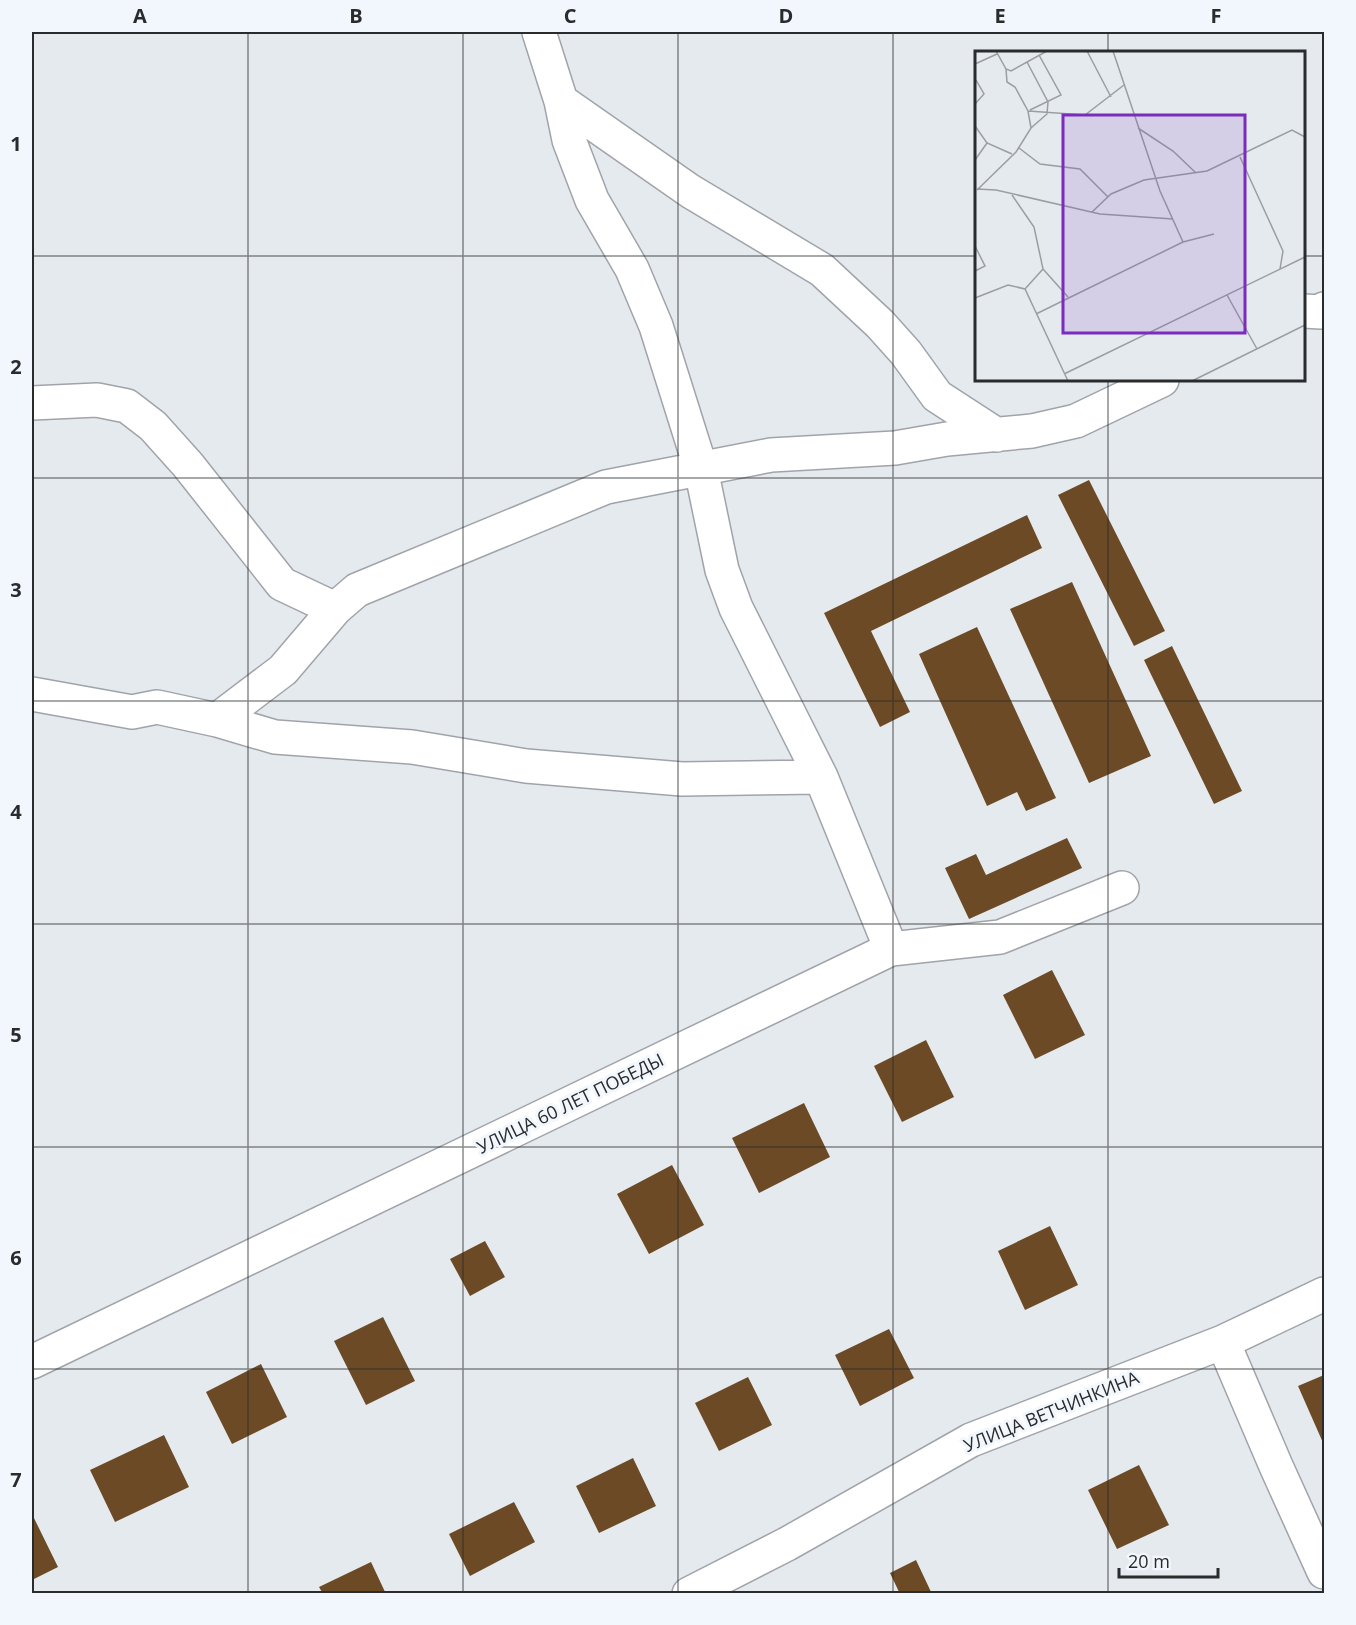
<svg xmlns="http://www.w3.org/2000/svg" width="1356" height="1625" viewBox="0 0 1356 1625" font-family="'Open Sans',sans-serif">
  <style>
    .building { fill: #6c4a25 }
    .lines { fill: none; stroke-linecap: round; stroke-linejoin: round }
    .minor-casing { stroke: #a0a4aa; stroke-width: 36 }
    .minor { stroke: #fff; stroke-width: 33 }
    .grid { fill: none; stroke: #292b2d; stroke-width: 1.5; stroke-opacity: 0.55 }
    .labels { text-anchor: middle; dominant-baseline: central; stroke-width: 6; stroke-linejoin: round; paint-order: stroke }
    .street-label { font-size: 18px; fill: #292b2d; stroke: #f2f7fd }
    .inset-road { fill: none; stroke: #9a9ea1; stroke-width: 1.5 }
    .view { fill: #7b2cbf; fill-opacity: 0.15; stroke: #7b2cbf; stroke-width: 3 }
    .inset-edge { fill: none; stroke: #292b2d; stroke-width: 3 }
    .neatline { fill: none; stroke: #292b2d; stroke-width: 2 }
    .grid-label { font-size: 20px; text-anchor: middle; font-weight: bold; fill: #292b2d }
  </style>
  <rect width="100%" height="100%" fill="#e5eaef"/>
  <!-- building -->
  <path class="building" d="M1089,480L1165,631L1134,646L1058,495Z
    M1027,515L1042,548L871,631L910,712L880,727L824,613Z
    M1072,582L1151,756L1089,783L1010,609Z
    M977,627L1056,798L1026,811L1017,792L987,806L919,654Z
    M1172,646L1242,791L1214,804L1144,660Z
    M1067,838L1082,868L969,919L945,868L976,854L986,875Z
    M1052,970L1085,1035L1035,1059L1003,995Z
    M926,1040L954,1097L902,1122L874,1066Z
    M804,1103L830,1157L759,1193L732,1138Z
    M672,1165L704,1225L649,1254L617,1194Z
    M1050,1226L1078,1285L1025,1310L998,1251Z
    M485,1241L505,1277L470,1296L450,1259Z
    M383,1317L415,1381L366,1405L334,1341Z
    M889,1329L914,1378L860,1406L835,1355Z
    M261,1364L287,1417L232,1444L206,1392Z
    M1324,1375V1445L1298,1386Z
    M748,1377L772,1425L719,1451L695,1403Z
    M164,1435L189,1487L115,1522L90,1470Z
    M633,1458L656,1506L599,1533L576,1486Z
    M1139,1465L1169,1525L1117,1549L1088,1490Z
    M514,1502L535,1542L470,1576L449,1534Z
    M32,1514L58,1567L32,1580Z
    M916,1560L932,1594H900L890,1573Z
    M371,1562L386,1594H323L319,1587Z"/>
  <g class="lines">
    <!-- minor casing -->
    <g class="minor-casing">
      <path id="minor" d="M539,32L561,101L569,140L592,200L632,269L656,326L701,469L722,570L736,608L821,777L891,949
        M561,101L690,191L822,270L880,324L906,353L937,396L997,435
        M1304,311L1321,312L1324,309
        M32,403L97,400L127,406L153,426L188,465L282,584L335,609
        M32,694L132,712L157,707L217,720L275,737L412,747L526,766L682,779L821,777
        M217,720L283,670L335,609L357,590L606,487L771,455L895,448L947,439L1032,431L1076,421L1162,380
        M1223,1342L1276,1466L1324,1572
        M32,1362L891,949L1000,937L1122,888
        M689,1594L787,1544L971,1440L1223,1342L1324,1294"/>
    </g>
    <!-- minor -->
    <use href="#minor" class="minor"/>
  </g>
  <!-- grid -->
  <path class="grid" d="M248,32V1594M463,32V1594M678,32V1594M893,32V1594M1108,32V52M32,256H976M1304,256H1324M1108,380V1594M32,478H1324M32,701H1324M32,924H1324M32,1147H1324M32,1369H1324"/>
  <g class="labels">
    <!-- street labels -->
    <g class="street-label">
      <text transform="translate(570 1103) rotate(-26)">УЛИЦА 60 ЛЕТ ПОБЕДЫ</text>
      <text transform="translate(1051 1411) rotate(-22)">УЛИЦА ВЕТЧИНКИНА</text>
    </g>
  </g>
  <!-- overview -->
  <g transform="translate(975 51)">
    <rect width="330" height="330" fill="#e5eaef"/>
    <path class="inset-road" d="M21,0L31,18L36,20L72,0M112,0L136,46M138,0L185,140L208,191M0,13L22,3M31,18L32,31L40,36L53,60L56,77M0,53L9,43L1,29M55,59L86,44L64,4M53,60L110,64L149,34M0,75L12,92L37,103M163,77L198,100L221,122M44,97L65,113L105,118L133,146M265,106L308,200L305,218M0,109L12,92M2,138L21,139L125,163L198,168M2,139L41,101L56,77L72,63L73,51L52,11M37,144L59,176L68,218L50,238M117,161L136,143L169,129L232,120L317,79L330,86M0,195L10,215L0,220M68,218L93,246M252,244L282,298M0,247L33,234L50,238L93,330M61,263L208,191L239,183M89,323L330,206M217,330L330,274"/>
    <path class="view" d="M88,64H270V282H88Z"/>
    <rect width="330" height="330" class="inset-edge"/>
  </g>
  <!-- border -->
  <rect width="1356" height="1625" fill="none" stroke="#f2f7fd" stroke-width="66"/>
  <!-- scale -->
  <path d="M1119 1568v9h99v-9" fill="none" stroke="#292b2d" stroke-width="3"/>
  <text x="1128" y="1568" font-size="18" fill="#292b2d" stroke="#f2f7fd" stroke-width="4.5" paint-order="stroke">20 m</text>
  <rect x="33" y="33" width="1290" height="1559" class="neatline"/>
  <g class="grid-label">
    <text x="140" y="23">A</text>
    <text x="356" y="23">B</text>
    <text x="570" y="23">C</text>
    <text x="786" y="23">D</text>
    <text x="1000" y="23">E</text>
    <text x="1216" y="23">F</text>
    <text x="16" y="151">1</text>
    <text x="16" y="374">2</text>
    <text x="16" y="597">3</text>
    <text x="16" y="819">4</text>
    <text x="16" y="1042">5</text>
    <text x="16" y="1265">6</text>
    <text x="16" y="1487">7</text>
  </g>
</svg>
